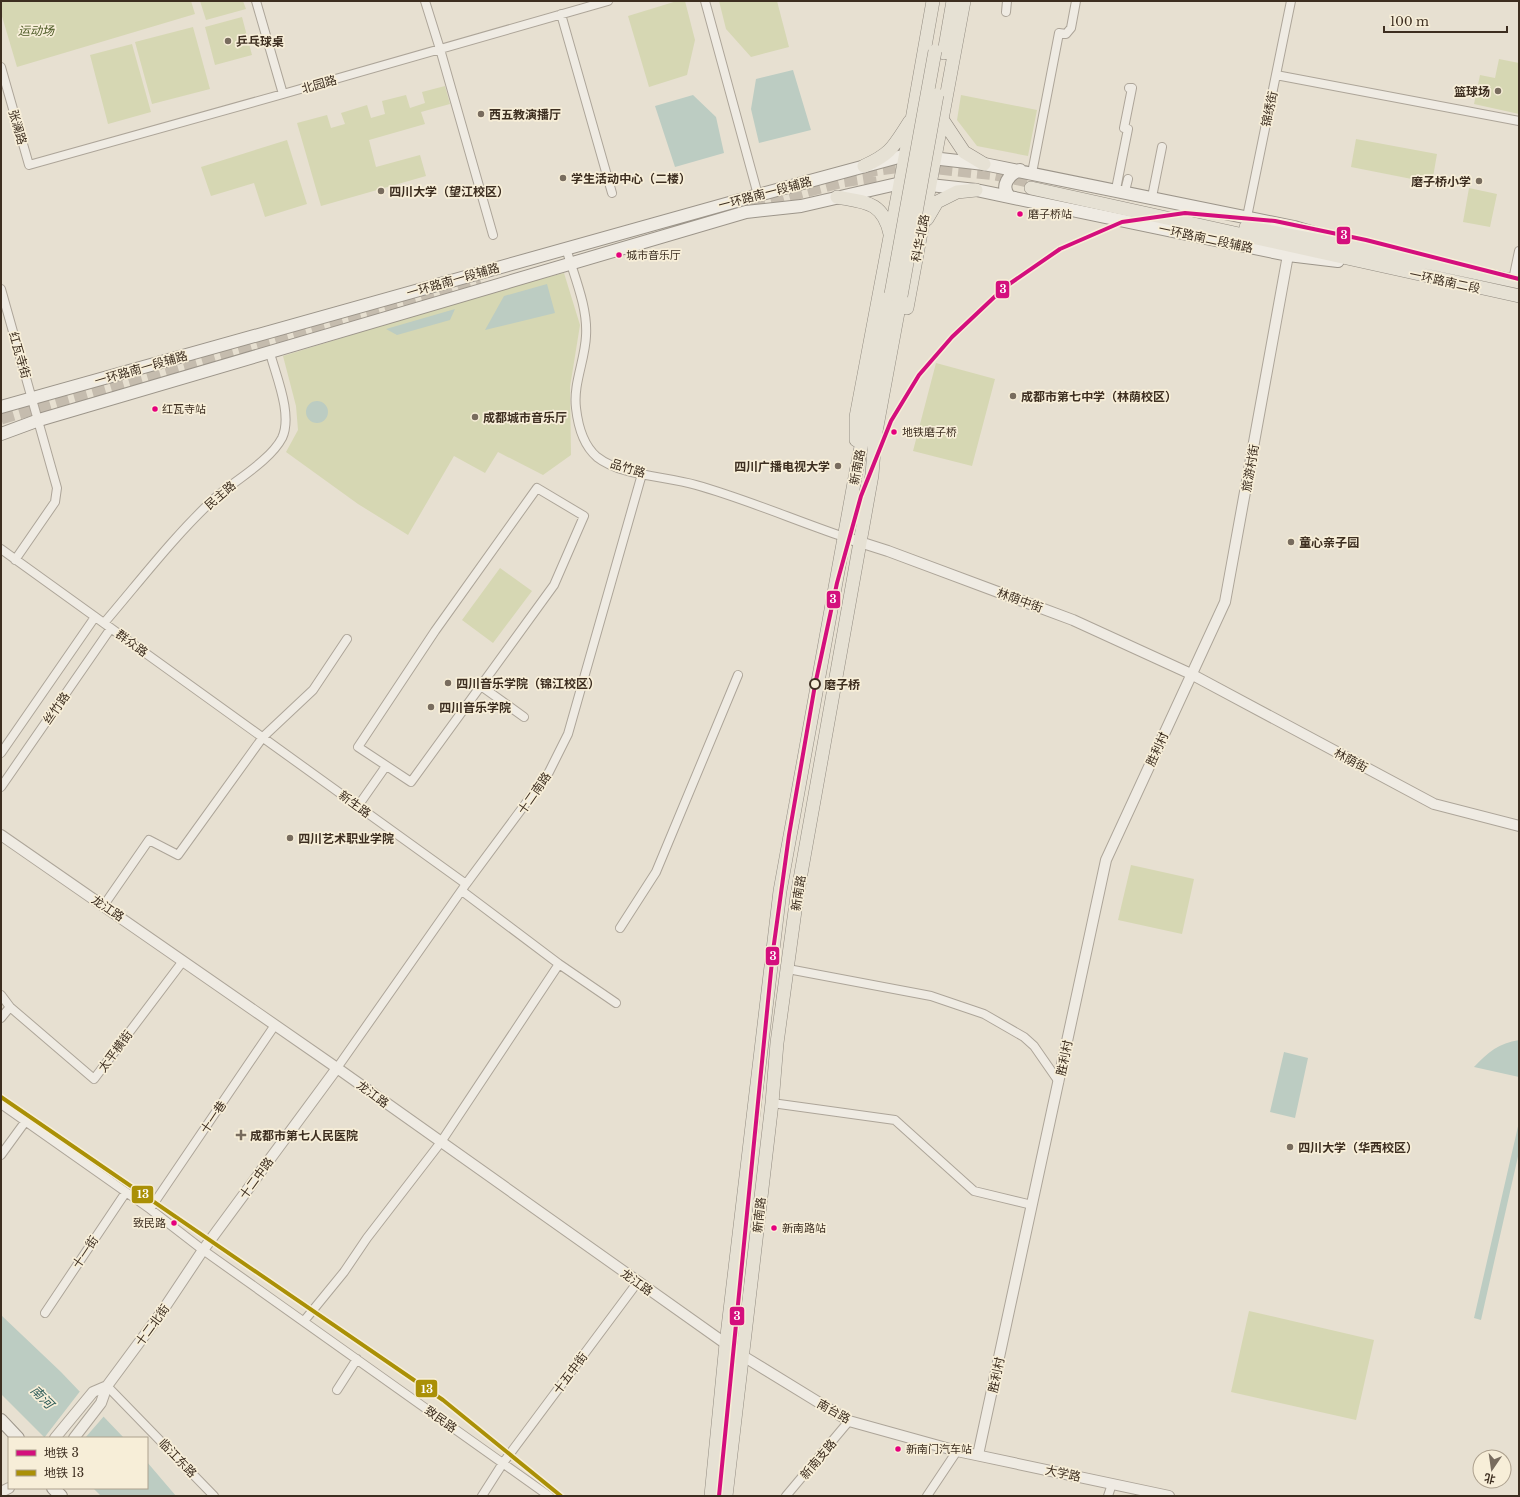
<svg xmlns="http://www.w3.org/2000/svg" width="1520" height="1497" viewBox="0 0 1520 1497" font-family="'Libre Baskerville','Noto Sans SC',serif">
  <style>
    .green { fill: #d6d7b3 }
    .water { fill: #bcccc2 }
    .pier { fill: #e7e0d1 }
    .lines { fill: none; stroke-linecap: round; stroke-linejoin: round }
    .primary-tunnel { stroke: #c5bcae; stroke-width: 13; stroke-dasharray: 13 6; stroke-linecap: butt }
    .minor-casing { stroke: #ada599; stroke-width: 10 }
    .tertiary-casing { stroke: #ada599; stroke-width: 12 }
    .secondary-casing { stroke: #9c958a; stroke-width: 14 }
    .primary-casing { stroke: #928b80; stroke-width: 14 }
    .minor { stroke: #efebe3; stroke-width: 8 }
    .tertiary { stroke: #efebe3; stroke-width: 10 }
    .secondary { stroke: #efebe3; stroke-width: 12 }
    .primary { stroke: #e6e1d4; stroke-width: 13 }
    .primary-bridge-casing { stroke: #928b80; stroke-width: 14; stroke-linecap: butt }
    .primary-bridge { stroke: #e6e1d4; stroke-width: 13 }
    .metro-1-casing { stroke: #f7eed8; stroke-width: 7 }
    .metro-2-casing { stroke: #f7eed8; stroke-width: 7 }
    .metro-1 { stroke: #d40f7d; stroke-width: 4 }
    .metro-2 { stroke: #aa9006; stroke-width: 4 }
    .poi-dot { fill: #786c5e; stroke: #f7eed8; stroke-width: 1.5 }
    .bus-dot { fill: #e5007d; stroke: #f7eed8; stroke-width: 1.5 }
    .stop-dot { fill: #f7eed8; stroke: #3d2e20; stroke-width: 2 }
    .labels { text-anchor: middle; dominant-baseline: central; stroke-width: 3.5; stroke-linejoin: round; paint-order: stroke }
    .bus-label { font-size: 11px; fill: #3d2e20; stroke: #f7eed8; text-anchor: start }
    .park-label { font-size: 12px; font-style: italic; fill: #4d5a26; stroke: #f7eed8 }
    .poi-label { font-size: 12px; font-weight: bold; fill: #3d2e20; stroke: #f7eed8; text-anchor: start }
    .street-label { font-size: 12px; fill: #3d2e20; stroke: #f7eed8 }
    .stop-label { font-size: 12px; font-weight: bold; fill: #3d2e20; stroke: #f7eed8; text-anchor: start }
    .water-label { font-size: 13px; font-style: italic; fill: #2f5d5a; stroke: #f7eed8 }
    .line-badge { stroke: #f7eed8; stroke-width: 1.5 }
    .badge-label { font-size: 11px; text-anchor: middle; font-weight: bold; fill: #fff }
  </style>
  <rect width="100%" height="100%" fill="#e7e0d1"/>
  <!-- green -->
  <path class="green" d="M1,1H191L195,14L17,67L1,13Z
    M200,1H243L246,9L206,20Z
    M677,1H685L695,40L687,75L649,87L628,16Z
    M719,1H777L789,47L751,57L726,29Z
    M242,17L252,55L215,65L205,27Z
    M193,27L210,89L152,104L135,42Z
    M132,44L151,112L108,124L90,55Z
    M1499,59L1519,63V114L1474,104L1480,75L1495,78Z
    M445,86L450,104L421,112L425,124L369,140L376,167L420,155L426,176L321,206L297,123L327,115L331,128L345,124L341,113L367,105L371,118L385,114L382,101L406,95L410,108L425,103L422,92Z
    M961,95L1037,110L1028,156L977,146L957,120Z
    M1356,139L1437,154L1432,183L1351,167Z
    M287,140L307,204L265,217L254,183L211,196L201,167Z
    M1469,188L1497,194L1490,227L1463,222Z
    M564,273L580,325L570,387L571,455L543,475L498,452L485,473L454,456L408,535L358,504L286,452L298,430L296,406L283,356L484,294Z
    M936,363L995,379L972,466L913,451Z
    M500,568L532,591L493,643L462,620Z
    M1131,865L1194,879L1182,934L1118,920Z
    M1249,1311L1374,1340L1356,1420L1231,1392Z"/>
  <!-- water -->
  <path class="water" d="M793,70L811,130L759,143L751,109L756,79Z
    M693,95L716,117L724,153L675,167L655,106Z
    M547,284L555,313L485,330L504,296Z
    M455,309L450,320L397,335L386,329Z
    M306 412a11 11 0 1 1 22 0a11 11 0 1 1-22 0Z
    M1519,1040V1077L1474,1067C1488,1052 1499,1043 1519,1040Z
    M1284,1052L1308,1058L1295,1118L1270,1112Z
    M1519,1122V1152L1481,1320L1474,1318Z
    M1,1315L61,1372L124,1438H45L1,1394Z
    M147,1462L176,1496H101L93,1488H147Z"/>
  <!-- pier -->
  <path class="pier" d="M81,1390L105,1415L85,1438H44Z"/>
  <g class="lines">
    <!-- primary-tunnel -->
    <path class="primary-tunnel" d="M864,171L909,165L996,174L1033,182
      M734,210L843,181L876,176
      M1,418L480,279"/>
    <!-- minor casing -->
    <g class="minor-casing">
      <path id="minor" d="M256,1L283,94
        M425,1L440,49L493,235
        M705,1L758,195
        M1006,12L1007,1
        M561,14L612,193
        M1,67L29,165L283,94L608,1
        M1276,75L1519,121
        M1032,173L1059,33L1066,34L1071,28L1076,1
        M1116,189L1128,129L1124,128L1132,88H1129
        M1125,191L1128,179
        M1152,197L1162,147
        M1247,217L1291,1
        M566,248C574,276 588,307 586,336C585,360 573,384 576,408C578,426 583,445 597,457C621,476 666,476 696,485C746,499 794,520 844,537
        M1513,280L1519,251
        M1,289L57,488L55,502L15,560
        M537,488L584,516L554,585L411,782L358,747L435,631Z
        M1,549L466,884
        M104,623C140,581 174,536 215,498C234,481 270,461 282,438C293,415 276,376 270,353
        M481,686L524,717
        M1,753L95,617
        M1,787L111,628
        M358,806L386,766
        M462,891L559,964L616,1003
        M104,905L149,840L178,855L263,737L313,690L347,639
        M620,928L656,872L738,675
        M788,969L931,996L984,1014L1024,1037L1034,1046L1059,1082
        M1,995L10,1007L94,1079L183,961
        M1,1018L10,1007
        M337,1068L466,884L549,772L568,734L642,474
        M772,1103L895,1120L974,1191L1032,1205
        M1,1104L150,1209L203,1250L549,1496
        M1,1155L25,1122
        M150,1209L275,1025
        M45,1313L126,1192
        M304,1321L344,1272L367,1238L441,1142L559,964
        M107,1386L214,1496
        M337,1390L357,1359
        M482,1496L503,1463L637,1283
        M786,1496L849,1421
        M927,1496L957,1451
        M1108,1496L1112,1484"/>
    </g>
    <!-- tertiary casing -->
    <g class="tertiary-casing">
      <path id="tertiary" d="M844,537L888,551L1073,620L1191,674L1434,804L1519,826
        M1,835L337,1068L743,1356L849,1421L957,1451L1169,1496
        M55,1438L93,1392L107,1386L161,1313L203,1250L337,1068
        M74,1438L101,1403L107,1386
        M978,1455L1106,860L1225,602L1288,255
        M1,1492L9,1488"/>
    </g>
    <!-- secondary casing -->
    <g class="secondary-casing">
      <path id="secondary" d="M1009,196C1000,186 1009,174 1020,170
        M1,407L758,195L906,155L984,164L1294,227L1331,238
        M1,434L39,420L746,212L801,206L901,183L930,185L976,190L1288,255L1338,261
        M1,1420L18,1438
        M53,1488L61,1496"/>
    </g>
    <!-- primary casing -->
    <g class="primary-casing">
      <path id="primary" d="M944,53L953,1
        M942,119L964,152L984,164
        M864,166C892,153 893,147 910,121
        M1031,188L1519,296
        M837,197C864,202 883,201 890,234
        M927,219L937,202L957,192L976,190
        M1246,227L1369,250L1519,282
        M907,308L964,1
        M856,440V417L910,131L933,1
        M711,1496L726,1344L780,891L856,472L891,294
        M726,1496L772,1103L777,1043L797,896L872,475L875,437L901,296"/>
    </g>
    <!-- minor -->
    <use href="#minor" class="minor"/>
    <!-- tertiary -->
    <use href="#tertiary" class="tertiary"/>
    <!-- secondary -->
    <use href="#secondary" class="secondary"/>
    <!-- primary -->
    <use href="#primary" class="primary"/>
    <!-- primary-bridge casing -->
    <g class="primary-bridge-casing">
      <path id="primary-bridge" d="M891,294L935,51
        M901,296L937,95"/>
    </g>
    <!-- primary-bridge -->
    <use href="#primary-bridge" class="primary-bridge"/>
    <!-- metro-1 casing -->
    <g class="metro-1-casing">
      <path id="metro-1" d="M719,1496L773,951L789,835L815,685L837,583L861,496L891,421L919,375L952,337L1005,287L1060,249L1122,222L1185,213L1275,221L1366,240L1519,279"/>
    </g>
    <!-- metro-2 casing -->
    <g class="metro-2-casing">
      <path id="metro-2" d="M1,1097L443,1400L561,1496"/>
    </g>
    <!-- metro-1 -->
    <use href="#metro-1" class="metro-1"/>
    <!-- metro-2 -->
    <use href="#metro-2" class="metro-2"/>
  </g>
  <!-- markers -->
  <g class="poi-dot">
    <circle cx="228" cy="41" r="4"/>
    <circle cx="1498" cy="91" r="4"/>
    <circle cx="481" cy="114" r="4"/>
    <circle cx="563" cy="178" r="4"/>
    <circle cx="1479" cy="181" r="4"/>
    <circle cx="381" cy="191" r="4"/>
    <circle cx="1013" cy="396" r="4"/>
    <circle cx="475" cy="417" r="4"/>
    <circle cx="838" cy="466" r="4"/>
    <circle cx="1291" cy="542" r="4"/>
    <circle cx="448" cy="683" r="4"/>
    <circle cx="431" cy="707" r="4"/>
    <circle cx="290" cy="838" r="4"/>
    <path d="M239 1129h4v4h4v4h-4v4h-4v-4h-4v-4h4z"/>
    <circle cx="1290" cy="1147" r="4"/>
  </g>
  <g class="bus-dot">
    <circle cx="1020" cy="214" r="3.5"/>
    <circle cx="619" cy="255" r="3.5"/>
    <circle cx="155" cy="409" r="3.5"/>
    <circle cx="894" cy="432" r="3.5"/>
    <circle cx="174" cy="1223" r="3.5"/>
    <circle cx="774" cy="1228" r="3.5"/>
    <circle cx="898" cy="1449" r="3.5"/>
  </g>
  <circle class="stop-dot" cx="815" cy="684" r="5"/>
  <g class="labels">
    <!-- bus labels -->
    <g class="bus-label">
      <text x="1028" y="214">磨子桥站</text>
      <text x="626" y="255">城市音乐厅</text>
      <text x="162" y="409">红瓦寺站</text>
      <text x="902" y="432">地铁磨子桥</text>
      <text x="166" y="1223" text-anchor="end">致民路</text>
      <text x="782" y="1228">新南路站</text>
      <text x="906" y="1449">新南门汽车站</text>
    </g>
    <!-- park labels -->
    <g class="park-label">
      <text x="36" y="30">运动场</text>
    </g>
    <!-- poi labels -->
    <g class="poi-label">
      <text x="236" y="41">乒乓球桌</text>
      <text x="1490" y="91" text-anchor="end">篮球场</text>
      <text x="489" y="114">西五教演播厅</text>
      <text x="571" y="178">学生活动中心（二楼）</text>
      <text x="1471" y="181" text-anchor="end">磨子桥小学</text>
      <text x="389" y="191">四川大学（望江校区）</text>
      <text x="1021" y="396">成都市第七中学（林荫校区）</text>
      <text x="483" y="417">成都城市音乐厅</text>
      <text x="830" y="466" text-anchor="end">四川广播电视大学</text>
      <text x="1299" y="542">童心亲子园</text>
      <text x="456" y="683">四川音乐学院（锦江校区）</text>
      <text x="439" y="707">四川音乐学院</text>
      <text x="298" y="838">四川艺术职业学院</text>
      <text x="250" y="1135">成都市第七人民医院</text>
      <text x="1298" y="1147">四川大学（华西校区）</text>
    </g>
    <!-- street labels -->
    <g class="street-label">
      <text transform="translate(319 84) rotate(-16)">北园路</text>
      <text transform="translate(1269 109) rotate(-78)">锦绣街</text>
      <text transform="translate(18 127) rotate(74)">张澜路</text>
      <text transform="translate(765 193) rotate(-15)">一环路南一段辅路</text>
      <text transform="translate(920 238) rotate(-79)">科华北路</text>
      <text transform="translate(1206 238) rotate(12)">一环路南二段辅路</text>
      <text transform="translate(453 280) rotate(-16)">一环路南一段辅路</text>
      <text transform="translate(1445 281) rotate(12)">一环路南二段</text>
      <text transform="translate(20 355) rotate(74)">红瓦寺街</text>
      <text transform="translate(141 368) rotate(-16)">一环路南一段辅路</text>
      <text transform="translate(857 467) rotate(-79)">新南路</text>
      <text transform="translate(628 468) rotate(17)">品竹路</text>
      <text transform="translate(1250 468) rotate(-80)">旅游村街</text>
      <text transform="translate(220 495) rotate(-41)">民主路</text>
      <text transform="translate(1020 600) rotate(20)">林荫中街</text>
      <text transform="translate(132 643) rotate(36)">群众路</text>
      <text transform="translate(56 708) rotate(-55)">丝竹路</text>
      <text transform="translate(1157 749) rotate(-65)">胜利村</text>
      <text transform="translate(1351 760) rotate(28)">林荫街</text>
      <text transform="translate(534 793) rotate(-55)">十二南路</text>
      <text transform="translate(355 804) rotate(36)">新生路</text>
      <text transform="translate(798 893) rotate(-81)">新南路</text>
      <text transform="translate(108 908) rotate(34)">龙江路</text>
      <text transform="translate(115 1051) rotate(-53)">太平横街</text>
      <text transform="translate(1064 1058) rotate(-78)">胜利村</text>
      <text transform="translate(373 1094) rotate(36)">龙江路</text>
      <text transform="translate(213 1117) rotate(-56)">十一巷</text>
      <text transform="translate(256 1178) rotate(-54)">十二中路</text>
      <text transform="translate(759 1215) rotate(-84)">新南路</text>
      <text transform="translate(85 1252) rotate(-56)">十一街</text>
      <text transform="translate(637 1282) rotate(35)">龙江路</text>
      <text transform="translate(152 1325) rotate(-54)">十二北街</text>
      <text transform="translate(570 1373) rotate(-53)">十五中街</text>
      <text transform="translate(996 1375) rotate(-78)">胜利村</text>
      <text transform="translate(834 1411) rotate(29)">南台路</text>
      <text transform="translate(441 1419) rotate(35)">致民路</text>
      <text transform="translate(178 1458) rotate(46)">临江东路</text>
      <text transform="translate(818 1459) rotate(-50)">新南支路</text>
      <text transform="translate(1063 1473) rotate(12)">大学路</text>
    </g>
    <!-- stop labels -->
    <g class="stop-label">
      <text x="824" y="684">磨子桥</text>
    </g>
    <!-- water labels -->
    <g class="water-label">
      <text transform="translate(42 1397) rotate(45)">南河</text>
    </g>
  </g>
  <g class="line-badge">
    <rect x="1336" y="226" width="15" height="19" rx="4" fill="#d40f7d"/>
    <rect x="995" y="280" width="15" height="19" rx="4" fill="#d40f7d"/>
    <rect x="826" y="590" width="15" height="19" rx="4" fill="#d40f7d"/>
    <rect x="765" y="946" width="15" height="20" rx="4" fill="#d40f7d"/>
    <rect x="131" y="1185" width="23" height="19" rx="4" fill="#aa9006"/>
    <rect x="729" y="1306" width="16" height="20" rx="4" fill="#d40f7d"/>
    <rect x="415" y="1379" width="23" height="19" rx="4" fill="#aa9006"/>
  </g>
  <g class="badge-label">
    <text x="1344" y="239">3</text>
    <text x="1003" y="293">3</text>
    <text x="833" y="603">3</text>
    <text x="773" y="960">3</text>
    <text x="143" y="1198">13</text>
    <text x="737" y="1320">3</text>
    <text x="427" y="1393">13</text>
  </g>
  <!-- border -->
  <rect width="1520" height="1497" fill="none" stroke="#3d2e20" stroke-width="4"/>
  <!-- legend -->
  <rect x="8" y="1437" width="140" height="52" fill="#f7eed8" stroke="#ada18e"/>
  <rect x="16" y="1450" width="20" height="6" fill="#d40f7d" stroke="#ada18e"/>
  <text x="44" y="1457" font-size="12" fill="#3d2e20">地铁 3</text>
  <rect x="16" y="1470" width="20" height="6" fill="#aa9006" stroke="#ada18e"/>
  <text x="44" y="1477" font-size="12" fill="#3d2e20">地铁 13</text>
  <!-- north arrow -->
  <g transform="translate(1492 1469) rotate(193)"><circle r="19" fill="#f7eed8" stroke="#ada18e"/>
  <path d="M0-3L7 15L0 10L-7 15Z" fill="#786c5e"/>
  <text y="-6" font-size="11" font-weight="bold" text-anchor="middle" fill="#3d2e20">北</text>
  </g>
  <!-- scale -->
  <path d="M1384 26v6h123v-6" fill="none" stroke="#3d2e20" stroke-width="2"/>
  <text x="1390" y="26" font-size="12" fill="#3d2e20" stroke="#f7eed8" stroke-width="3" paint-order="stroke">100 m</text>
</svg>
